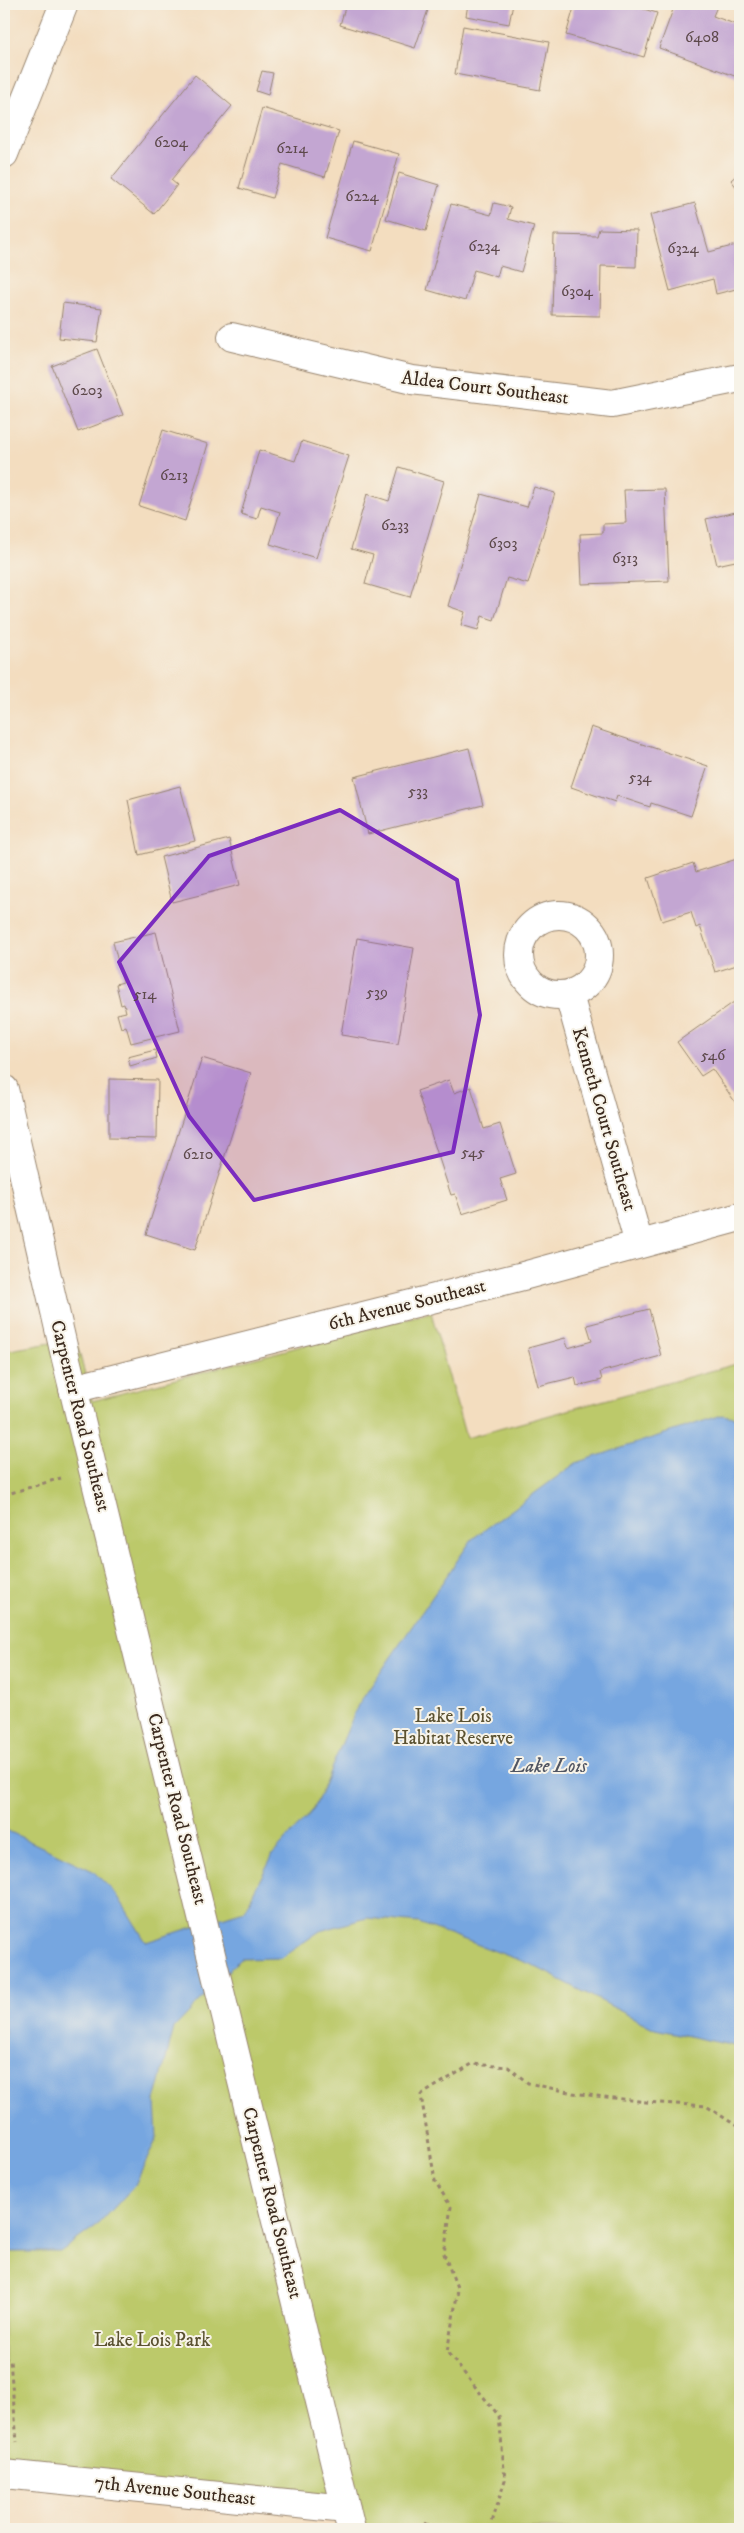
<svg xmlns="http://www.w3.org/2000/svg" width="744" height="2533" viewBox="0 0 744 2533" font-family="'IM FELL DW Pica',serif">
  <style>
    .green { fill: #bcc96b; stroke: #7c7a44 }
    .water { fill: #76a6e0; stroke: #58687f }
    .building { fill: #c3a6d2 }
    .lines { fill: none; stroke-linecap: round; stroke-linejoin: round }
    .street-casing { stroke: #97846e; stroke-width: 30 }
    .secondary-casing { stroke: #97846e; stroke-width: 30 }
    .path { stroke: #97846e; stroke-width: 3; stroke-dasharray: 4 4; stroke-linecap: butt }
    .street { stroke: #fff; stroke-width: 28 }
    .secondary { stroke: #fff; stroke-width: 28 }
    .marked { fill: #7b2cbf; fill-opacity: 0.2; stroke: #7b2cbf; stroke-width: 4; stroke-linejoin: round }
    .labels { text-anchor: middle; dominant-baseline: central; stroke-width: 4; stroke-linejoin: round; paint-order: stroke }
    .number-label { font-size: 16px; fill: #5d494b }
    .street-label { font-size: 19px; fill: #3b2a1e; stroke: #f7f3e8 }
    .park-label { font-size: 19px; fill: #5b5231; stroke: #f7f3e8 }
    .water-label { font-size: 20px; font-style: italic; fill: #505562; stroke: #f7f3e8 }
  </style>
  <rect width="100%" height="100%" fill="#f7f3e8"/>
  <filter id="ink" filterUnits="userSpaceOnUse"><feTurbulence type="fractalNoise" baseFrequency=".02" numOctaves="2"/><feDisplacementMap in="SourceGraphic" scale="10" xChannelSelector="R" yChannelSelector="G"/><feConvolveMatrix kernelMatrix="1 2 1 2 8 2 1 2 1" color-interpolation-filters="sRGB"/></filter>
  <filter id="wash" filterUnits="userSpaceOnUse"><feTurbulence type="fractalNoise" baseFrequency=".0096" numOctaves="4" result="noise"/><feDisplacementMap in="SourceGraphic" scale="20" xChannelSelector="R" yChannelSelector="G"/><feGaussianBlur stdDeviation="1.12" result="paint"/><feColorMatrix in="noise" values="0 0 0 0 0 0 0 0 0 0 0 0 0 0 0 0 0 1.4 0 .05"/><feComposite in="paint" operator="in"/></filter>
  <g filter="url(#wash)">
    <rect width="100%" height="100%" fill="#f3ddbf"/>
    <!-- green -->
    <path class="green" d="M431,1312L466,1438L740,1363V2529H354L346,2509L4,2474V1351L62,1341L77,1344L92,1401Z"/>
    <!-- water -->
    <path class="water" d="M722,1415L740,1418V2047L655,2029L530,1964L419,1923L367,1918L320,1931L281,1958L240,1959L174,2028L155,2101L157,2138L135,2185L100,2223L60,2252H4V1829L93,1871L117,1895L146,1942L244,1911L273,1854L314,1809L358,1705L472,1539L576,1463Z"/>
    <g id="blocks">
      <!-- building -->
      <path class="building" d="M346,4H430L415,48L340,25Z
        M468,4H513L509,24L466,16Z
        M575,4H627L657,13L644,57L566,35Z
        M675,4H718L713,16L740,26V78L659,48Z
        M463,26L549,42L540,90L455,74Z
        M262,71L273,73L268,95L256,91Z
        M195,75L232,106L171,180L177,185L154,214L111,179Z
        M262,108L339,131L325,177L282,164L272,198L239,188Z
        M353,141L399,154L372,251L325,238Z
        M740,172V192L731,180Z
        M399,173L439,185L426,231L386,219Z
        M494,203L511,207L508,219L534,226L521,272L500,266L497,277L474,270L465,301L427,290L451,204L491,215Z
        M695,203L709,252L740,244V288L716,294L713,279L670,291L650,215Z
        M599,229L637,230L636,267L601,266L600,316L552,315L554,235L597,236Z
        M63,303L102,308L97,342L59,338Z
        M97,349L123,415L78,432L52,366Z
        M163,430L208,444L185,521L139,506Z
        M302,441L349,456L316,558L270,544L280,512L261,506L257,519L241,514L259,450L295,461Z
        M399,467L444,481L410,597L365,584L373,555L351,549L367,494L389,501Z
        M534,487L555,493L528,584L507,578L494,620L482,616L478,630L461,625L465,612L448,606L481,494L527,507Z
        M665,489L669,581L582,584L580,534L603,533V524L626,523L624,490Z
        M740,511V560L717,565L706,519Z
        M591,727L708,766L691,816L651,803L650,807L617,796L615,802L571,787Z
        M469,748L483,805L368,834L354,777Z
        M180,786L195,841L139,855L128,800Z
        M229,839L240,885L172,902L161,857Z
        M740,858V964L715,972L700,926L696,928L691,912L662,921L648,878L693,863L696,872Z
        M156,932L180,1031L131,1043L126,1026L121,1028L117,1014L126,1012L124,1004L121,1005L116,984L123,982L113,942Z
        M357,938L414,948L398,1044L341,1035Z
        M734,1002L740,1012V1109L712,1069L701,1076L677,1042Z
        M155,1050L157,1058L130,1066L128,1057Z
        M202,1058L251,1073L195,1250L146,1234Z
        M109,1079L158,1080L157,1139L109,1138Z
        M449,1080L454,1093L471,1087L484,1129L500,1124L516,1174L500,1179L507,1200L462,1214L455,1194L451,1195L417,1091Z
        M649,1309L661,1356L600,1372L602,1380L577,1386L575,1377L538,1386L528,1348L565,1338L568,1348L592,1341L587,1325Z"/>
    </g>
  </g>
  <g filter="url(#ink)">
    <use href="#blocks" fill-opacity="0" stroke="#97846e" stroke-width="1"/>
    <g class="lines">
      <!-- street casing -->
      <g class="street-casing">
        <path id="street" d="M232,337L412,380L612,404L740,378
          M519 955a40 40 0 1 1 80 0a40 40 0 1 1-80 0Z
          M569,995L639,1244
          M73,1389L523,1276L740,1217
          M4,2474L346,2509"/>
      </g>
      <!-- secondary casing -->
      <g class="secondary-casing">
        <path id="secondary" d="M4,154L64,4
          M4,1089L65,1355L351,2529"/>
      </g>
      <!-- path -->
      <path class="path" d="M4,1495L61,1478
        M4,2358L10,2360L17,2442
        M424,2523L434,2529
        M490,2529L505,2480L499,2416L447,2352L458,2290L444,2254L451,2207L435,2181L421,2095L472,2064L508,2067L528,2083L573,2093L646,2102L706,2106L740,2128"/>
      <!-- street -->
      <use href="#street" class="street"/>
      <!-- secondary -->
      <use href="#secondary" class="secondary"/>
    </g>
  </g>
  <!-- marked area -->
  <path class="marked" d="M340,810L457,880L480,1015L453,1152L254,1200L189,1116L119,962L209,856Z"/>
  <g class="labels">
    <!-- number labels -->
    <g class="number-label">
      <text x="702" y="37">6408</text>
      <text x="171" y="142">6204</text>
      <text x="292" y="148">6214</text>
      <text x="362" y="196">6224</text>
      <text x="484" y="246">6234</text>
      <text x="683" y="248">6324</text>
      <text x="577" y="291">6304</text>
      <text x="87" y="390">6203</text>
      <text x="174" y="475">6213</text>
      <text x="395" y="525">6233</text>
      <text x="503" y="543">6303</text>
      <text x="625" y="558">6313</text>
      <text x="640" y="777">534</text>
      <text x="418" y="791">533</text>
      <text x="377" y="992">539</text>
      <text x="145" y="994">514</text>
      <text x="713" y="1055">546</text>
      <text x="473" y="1152">545</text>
      <text x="198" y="1154">6210</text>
    </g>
    <!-- street labels -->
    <g class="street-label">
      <text transform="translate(485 388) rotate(7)">Aldea Court Southeast</text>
      <text transform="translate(604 1119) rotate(74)">Kenneth Court Southeast</text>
      <text transform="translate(407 1305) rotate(-14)">6th Avenue Southeast</text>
      <text transform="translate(80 1416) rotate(76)">Carpenter Road Southeast</text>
      <text transform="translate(177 1809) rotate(76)">Carpenter Road Southeast</text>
      <text transform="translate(272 2203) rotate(76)">Carpenter Road Southeast</text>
      <text transform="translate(175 2491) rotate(6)">7th Avenue Southeast</text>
    </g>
    <!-- park labels -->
    <g class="park-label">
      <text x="453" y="1716">Lake Lois<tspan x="453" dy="22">Habitat Reserve</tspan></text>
      <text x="152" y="2340">Lake Lois Park</text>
    </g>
    <!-- water labels -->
    <g class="water-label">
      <text x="549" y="1766">Lake Lois</text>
    </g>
  </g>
  <!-- margin -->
  <rect width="744" height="2533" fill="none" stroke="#f7f3e8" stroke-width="20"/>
</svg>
